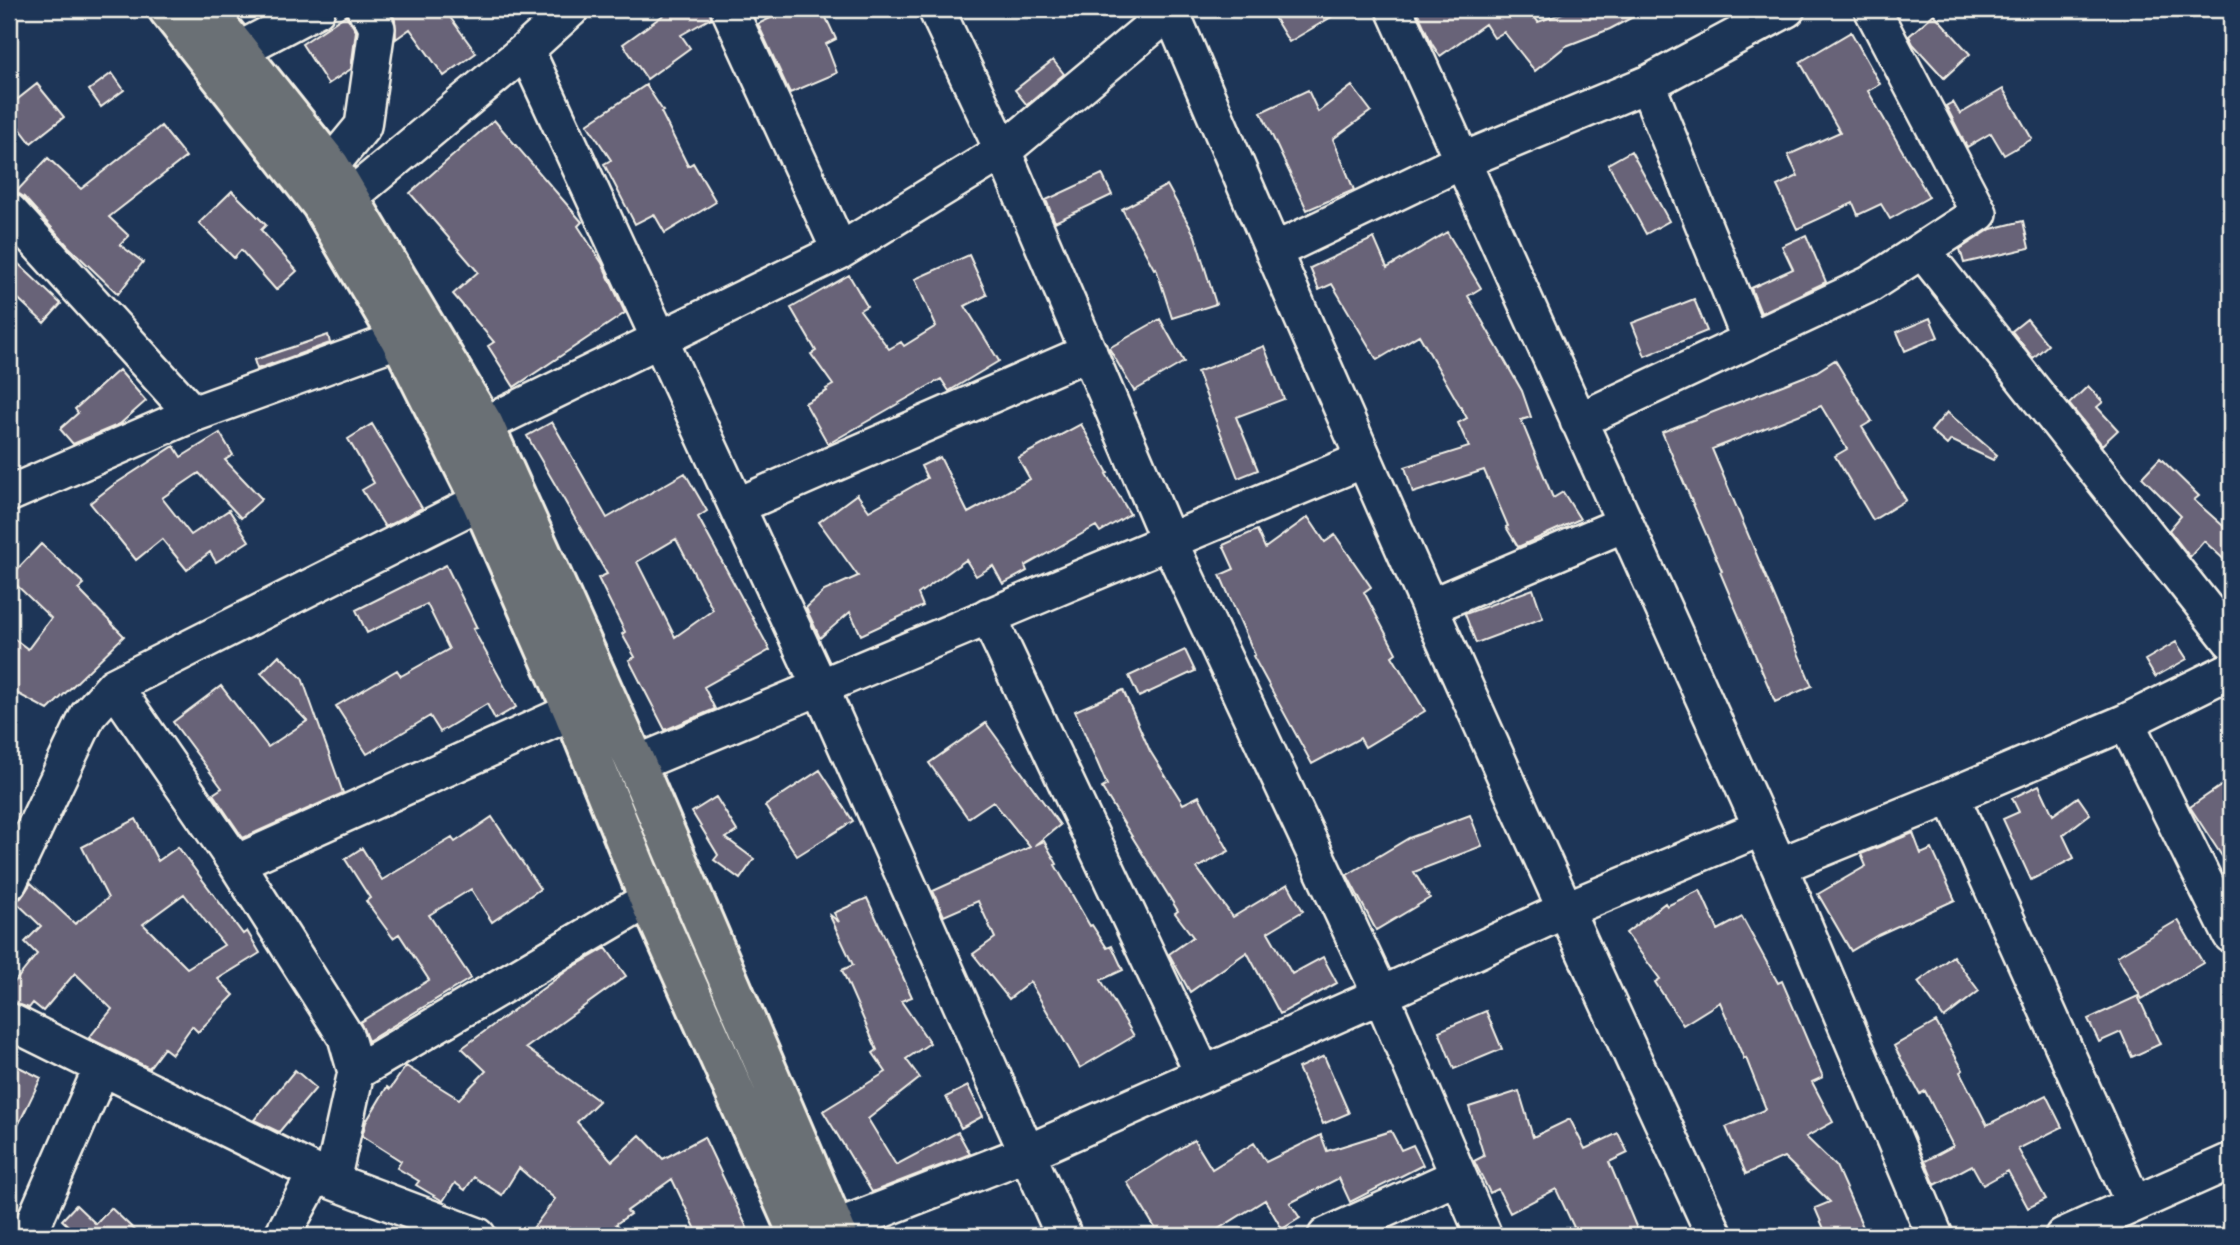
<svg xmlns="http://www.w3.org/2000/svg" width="2240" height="1245" viewBox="0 0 2240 1245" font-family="Pangolin,sans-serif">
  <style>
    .building { fill: #686378; stroke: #f4f1e8; stroke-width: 2; fill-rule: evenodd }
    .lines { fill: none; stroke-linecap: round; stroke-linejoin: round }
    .minor-casing { stroke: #f4f1e8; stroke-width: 40 }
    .major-casing { stroke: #f4f1e8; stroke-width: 44 }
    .minor { stroke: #1d3557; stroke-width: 35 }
    .major { stroke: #6a7074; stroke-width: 38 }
  </style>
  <rect width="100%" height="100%" fill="#1d3557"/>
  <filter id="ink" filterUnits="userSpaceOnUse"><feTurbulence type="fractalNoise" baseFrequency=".0143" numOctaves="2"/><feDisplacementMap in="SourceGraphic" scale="14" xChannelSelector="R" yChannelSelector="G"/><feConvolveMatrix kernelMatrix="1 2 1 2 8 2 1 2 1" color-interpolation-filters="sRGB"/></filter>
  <g filter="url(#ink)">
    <!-- building -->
    <path class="building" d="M390,9H444L476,53L444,76L410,29L396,39L395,20Z
      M672,9H709L711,18L681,35L690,48L647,79L623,44Z
      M789,9H822L836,39L826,44L837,73L790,93L758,24Z
      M1269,9H1345L1289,42Z
      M1416,9H1539L1532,13L1538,22L1574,9H1648L1610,29L1566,46L1535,71L1504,32L1494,38L1485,24L1440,56L1432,44Z
      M1934,14L1970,54L1944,78L1913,44L1909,36Z
      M346,15L356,31L351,69L328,84L302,44Z
      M1851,32L1880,84L1868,91L1929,197L1890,219L1881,204L1858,215L1853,203L1797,229L1777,186L1798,176L1788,155L1840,132L1800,62Z
      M1053,60L1064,74L1027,105L1015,90Z
      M112,73L124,90L101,107L89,90Z
      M37,84L64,117L31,143L9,114V106Z
      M646,85L663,111L661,112L688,166L693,163L716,202L665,233L654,214L635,224L604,164L611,160L587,124Z
      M1352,86L1371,111L1333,139L1354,190L1307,210L1261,112L1308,90L1318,112Z
      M2003,89L2032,139L2004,155L1991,133L1967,147L1946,106L1953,102L1960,114Z
      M494,120L582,222L578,226L602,263L625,313L514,387L488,346L494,342L453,294L478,272L410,193Z
      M161,126L186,157L109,217L129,236L120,245L143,262L118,294L69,247L24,197L16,192L48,158L81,189Z
      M1631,151L1669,221L1646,234L1608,164Z
      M1102,174L1112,195L1055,222L1046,200Z
      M1167,185L1195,236L1216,304L1172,318L1156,268L1154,269L1122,209Z
      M232,191L266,225L261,230L297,271L276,290L241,250L234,258L199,223Z
      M2023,221L2029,248L1964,263L1960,249L1991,229Z
      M1447,232L1481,288L1468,296L1522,391L1531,417L1521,420L1553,498L1563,492L1580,519L1518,547L1506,527L1508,526L1484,470L1413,493L1405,467L1469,447L1458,423L1467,418L1419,335L1377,360L1332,284L1319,290L1310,268L1374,238L1387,268Z
      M1806,235L1826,282L1761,313L1751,288L1793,269L1782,246Z
      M9,255L61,304L44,323L9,290Z
      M969,255L987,295L965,306L999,361L949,391L941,379L828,444L805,403L827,391L826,389L833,385L811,354L816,351L791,308L849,275L867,306L860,310L889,349L901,342L904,346L936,326L915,279Z
      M1694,299L1707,331L1645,356L1632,323Z
      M1930,318L1938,337L1905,351L1897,332Z
      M1160,319L1184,362L1134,391L1109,348Z
      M2027,319L2048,345L2033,358L2012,331Z
      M328,335L330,343L257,369L254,360Z
      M1264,346L1284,399L1236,417L1258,470L1238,478L1197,372Z
      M1835,360L1872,421L1862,427L1906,500L1873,520L1835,456L1847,449L1821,406L1712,449L1812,686L1775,702L1720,572L1722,571L1662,432L1816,372Z
      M119,370L146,401L120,424L73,444L60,429L78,413L75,409Z
      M2088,386L2103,402L2097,407L2118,430L2102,445L2069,404Z
      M1947,412L1997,455L1993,460L1951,440L1947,445L1931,431Z
      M552,422L607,518L685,473L707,511L698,517L770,650L704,687L715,709L665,730L629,660L635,657L622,634L625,632L598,578L607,574L527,436ZM676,539L713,610L675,637L637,562Z
      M372,424L422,508L385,527L362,490L374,483L348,439Z
      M1081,424L1108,473L1106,474L1130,514L1100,532L1096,526L1025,566L1027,571L1003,584L993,566L976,576L966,560L918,594L923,606L861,635L850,612L820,638L806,608L824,591L858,576L819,522L857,494L869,511L927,478L921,466L940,457L968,513L1030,479L1018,458Z
      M220,433L233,455L225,460L262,499L241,518L199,473L162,498L191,535L229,510L249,541L216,562L210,552L187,570L162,539L136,560L90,503L112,486L174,446L181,457Z
      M2160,458L2199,496L2194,500L2231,533V566L2204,541L2190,557L2169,530L2181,516L2142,477Z
      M1308,517L1325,542L1335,535L1371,587L1364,592L1396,653L1392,656L1425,711L1365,747L1360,738L1312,764L1253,656L1255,655L1220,575L1234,569L1223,545L1257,530L1265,548Z
      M41,544L84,584L78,589L124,636L48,710L9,689V635L28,649L51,618L9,578Z
      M446,565L477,628L473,629L516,707L495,719L487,704L440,732L430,716L367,754L336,706L397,670L401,676L449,649L427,604L367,633L356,610Z
      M1533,589L1543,618L1476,643L1465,614Z
      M2176,642L2187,659L2155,677L2145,660Z
      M1185,650L1195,671L1139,697L1129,676Z
      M279,655L302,678L343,793L243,838L213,794L222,788L173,722L221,686L268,747L307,721L261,673Z
      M1123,690L1150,751L1183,804L1199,796L1229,851L1197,868L1233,917L1288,884L1303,911L1268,932L1292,974L1323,957L1337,983L1280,1014L1247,952L1190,992L1169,954L1193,937L1175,913L1178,911L1102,788L1107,785L1075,711Z
      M986,723L1060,825L1035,845L1044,841L1057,864L1055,865L1090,926L1092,925L1107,948L1112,946L1123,970L1101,980L1134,1036L1080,1068L1030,982L1009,999L973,954L995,938L978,901L944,916L933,891L1030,847L993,801L968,818L929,763Z
      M820,770L853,821L797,856L765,806Z
      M2231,779V870L2190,807Z
      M2039,785L2053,815L2078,797L2090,814L2063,835L2074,858L2031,880L2003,819L2019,812L2012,798Z
      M716,797L737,831L726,838L754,859L740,879L714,860L718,855L692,812Z
      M1470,815L1482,846L1414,872L1430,898L1376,930L1347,875L1409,838Z
      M492,817L540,889L492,922L471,889L429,915L471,978L368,1041L360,1022L429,980L399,934L393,938L366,901L370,898L345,859L362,848L382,880L452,838L455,842Z
      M136,819L158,861L178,847L243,934L247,931L260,953L218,979L234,995L198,1032L192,1026L172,1054L164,1048L149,1068L89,1038L112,1009L75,973L43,1011L33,1003L29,1008L9,1001V989L37,954L25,942L41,926L15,901L21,898L31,883L75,924L108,898L82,847ZM184,894L224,945L187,968L143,924Z
      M1913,833L1921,854L1932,849L1955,900L1878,935L1851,951L1818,894L1866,866L1861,854Z
      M1700,890L1718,930L1742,917L1778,983L1782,981L1823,1077L1812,1082L1833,1122L1806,1137L1836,1166L1867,1236L1860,1230L1846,1236H1827L1815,1208L1830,1202L1784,1157L1746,1174L1726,1127L1766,1109L1746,1058L1744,1059L1720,1002L1683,1025L1655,982L1660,979L1626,933L1665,903L1667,906Z
      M867,898L912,997L901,1001L930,1043L906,1059L920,1078L868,1119L896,1165L958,1132L970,1154L872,1192L823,1111L886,1072L873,1053L877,1050L842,970L853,965L829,914L839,922L834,913Z
      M2178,920L2203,963L2142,999L2117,956Z
      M606,948L626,976L526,1048L599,1101L577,1122L612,1161L640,1135L663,1159L704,1137L751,1236H699L672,1179L627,1211L630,1214L616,1224L632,1236H527L555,1199L519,1168L502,1195L474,1177L465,1190L455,1183L443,1201L416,1185L419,1181L397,1168L401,1161L362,1136L366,1122L387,1087L390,1089L406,1066L459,1099L486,1071L462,1048L568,970Z
      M1953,956L1979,991L1944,1018L1918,982Z
      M2138,996L2160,1044L2132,1057L2121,1032L2099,1042L2088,1019Z
      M1486,1011L1502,1049L1454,1069L1439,1031Z
      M1936,1022L1963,1070L1960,1072L1987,1125L2046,1095L2062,1127L2018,1149L2046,1199L2028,1208L2008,1171L1983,1185L1972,1165L1935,1185L1925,1161L1953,1146L1925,1091L1920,1094L1894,1046Z
      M1324,1056L1349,1113L1323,1124L1298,1068Z
      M9,1062L41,1078L9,1144Z
      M295,1070L316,1088L279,1132L254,1120Z
      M968,1086L983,1116L961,1128L946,1097Z
      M1519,1091L1533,1137L1570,1119L1585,1149L1618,1133L1628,1153L1609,1162L1640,1236H1578L1556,1189L1510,1213L1498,1189L1490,1193L1474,1161L1484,1156L1469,1107Z
      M1391,1131L1401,1150L1413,1145L1423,1165L1350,1202L1339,1178L1290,1203L1300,1218L1282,1229L1265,1200L1207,1236H1160L1127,1182L1194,1140L1212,1169L1254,1143L1266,1162L1321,1135L1327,1151Z
      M76,1205L96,1224L111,1208L141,1236H79L62,1220Z"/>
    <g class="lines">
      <!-- minor casing -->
      <g class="minor-casing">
        <path id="minor" d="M729,9L840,251
          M936,9L1003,151L1169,541L1381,995L1484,1236
          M1170,9C1344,421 1527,830 1715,1236
          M1394,9L1779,866L1935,1236
          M239,50L317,9
          M526,50L820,687L1064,1236
          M1647,84L1750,340
          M330,166L363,126L377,28L369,12L365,9
          M350,197L526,50L571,9
          M9,211L193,414
          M1922,250L2231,641
          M1274,251L1462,161L1647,84L1787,9
          M1578,421L1870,284L1979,213L1872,9
          M484,425L840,251L1003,151L1173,9
          M9,494L193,414L400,339
          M737,506L1089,352
          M1429,607L1624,524
          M988,616L1203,1074
          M114,686L236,863L346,1037L356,1072L332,1181
          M2126,722L2231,935
          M636,764L1363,460
          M1951,796L2134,1204
          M236,863L573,711
          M1779,866L1951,796L2126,722L2231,670
          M9,882L88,715L114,686L481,501
          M9,1021L332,1181L478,1236
          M356,1072L649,899
          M835,1228L1027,1153L1381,995L1565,910L1761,828
          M28,1236L102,1067
          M282,1236L316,1173
          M1326,1236L1458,1176
          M2063,1236L2231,1161"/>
      </g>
      <!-- major casing -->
      <g class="major-casing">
        <path id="major" d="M168,9L321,204L400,339L481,501L573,711L649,899L799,1236
          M205,9L330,166L484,425L636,764L838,1236"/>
      </g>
      <!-- minor -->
      <use href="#minor" class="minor"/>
      <!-- major -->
      <use href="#major" class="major"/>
    </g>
  </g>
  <!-- margin -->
  <rect width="2240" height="1245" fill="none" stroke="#1d3557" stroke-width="35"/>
  <rect x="18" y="18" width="2205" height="1210" fill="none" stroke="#f4f1e8" stroke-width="2.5" filter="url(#ink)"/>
</svg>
